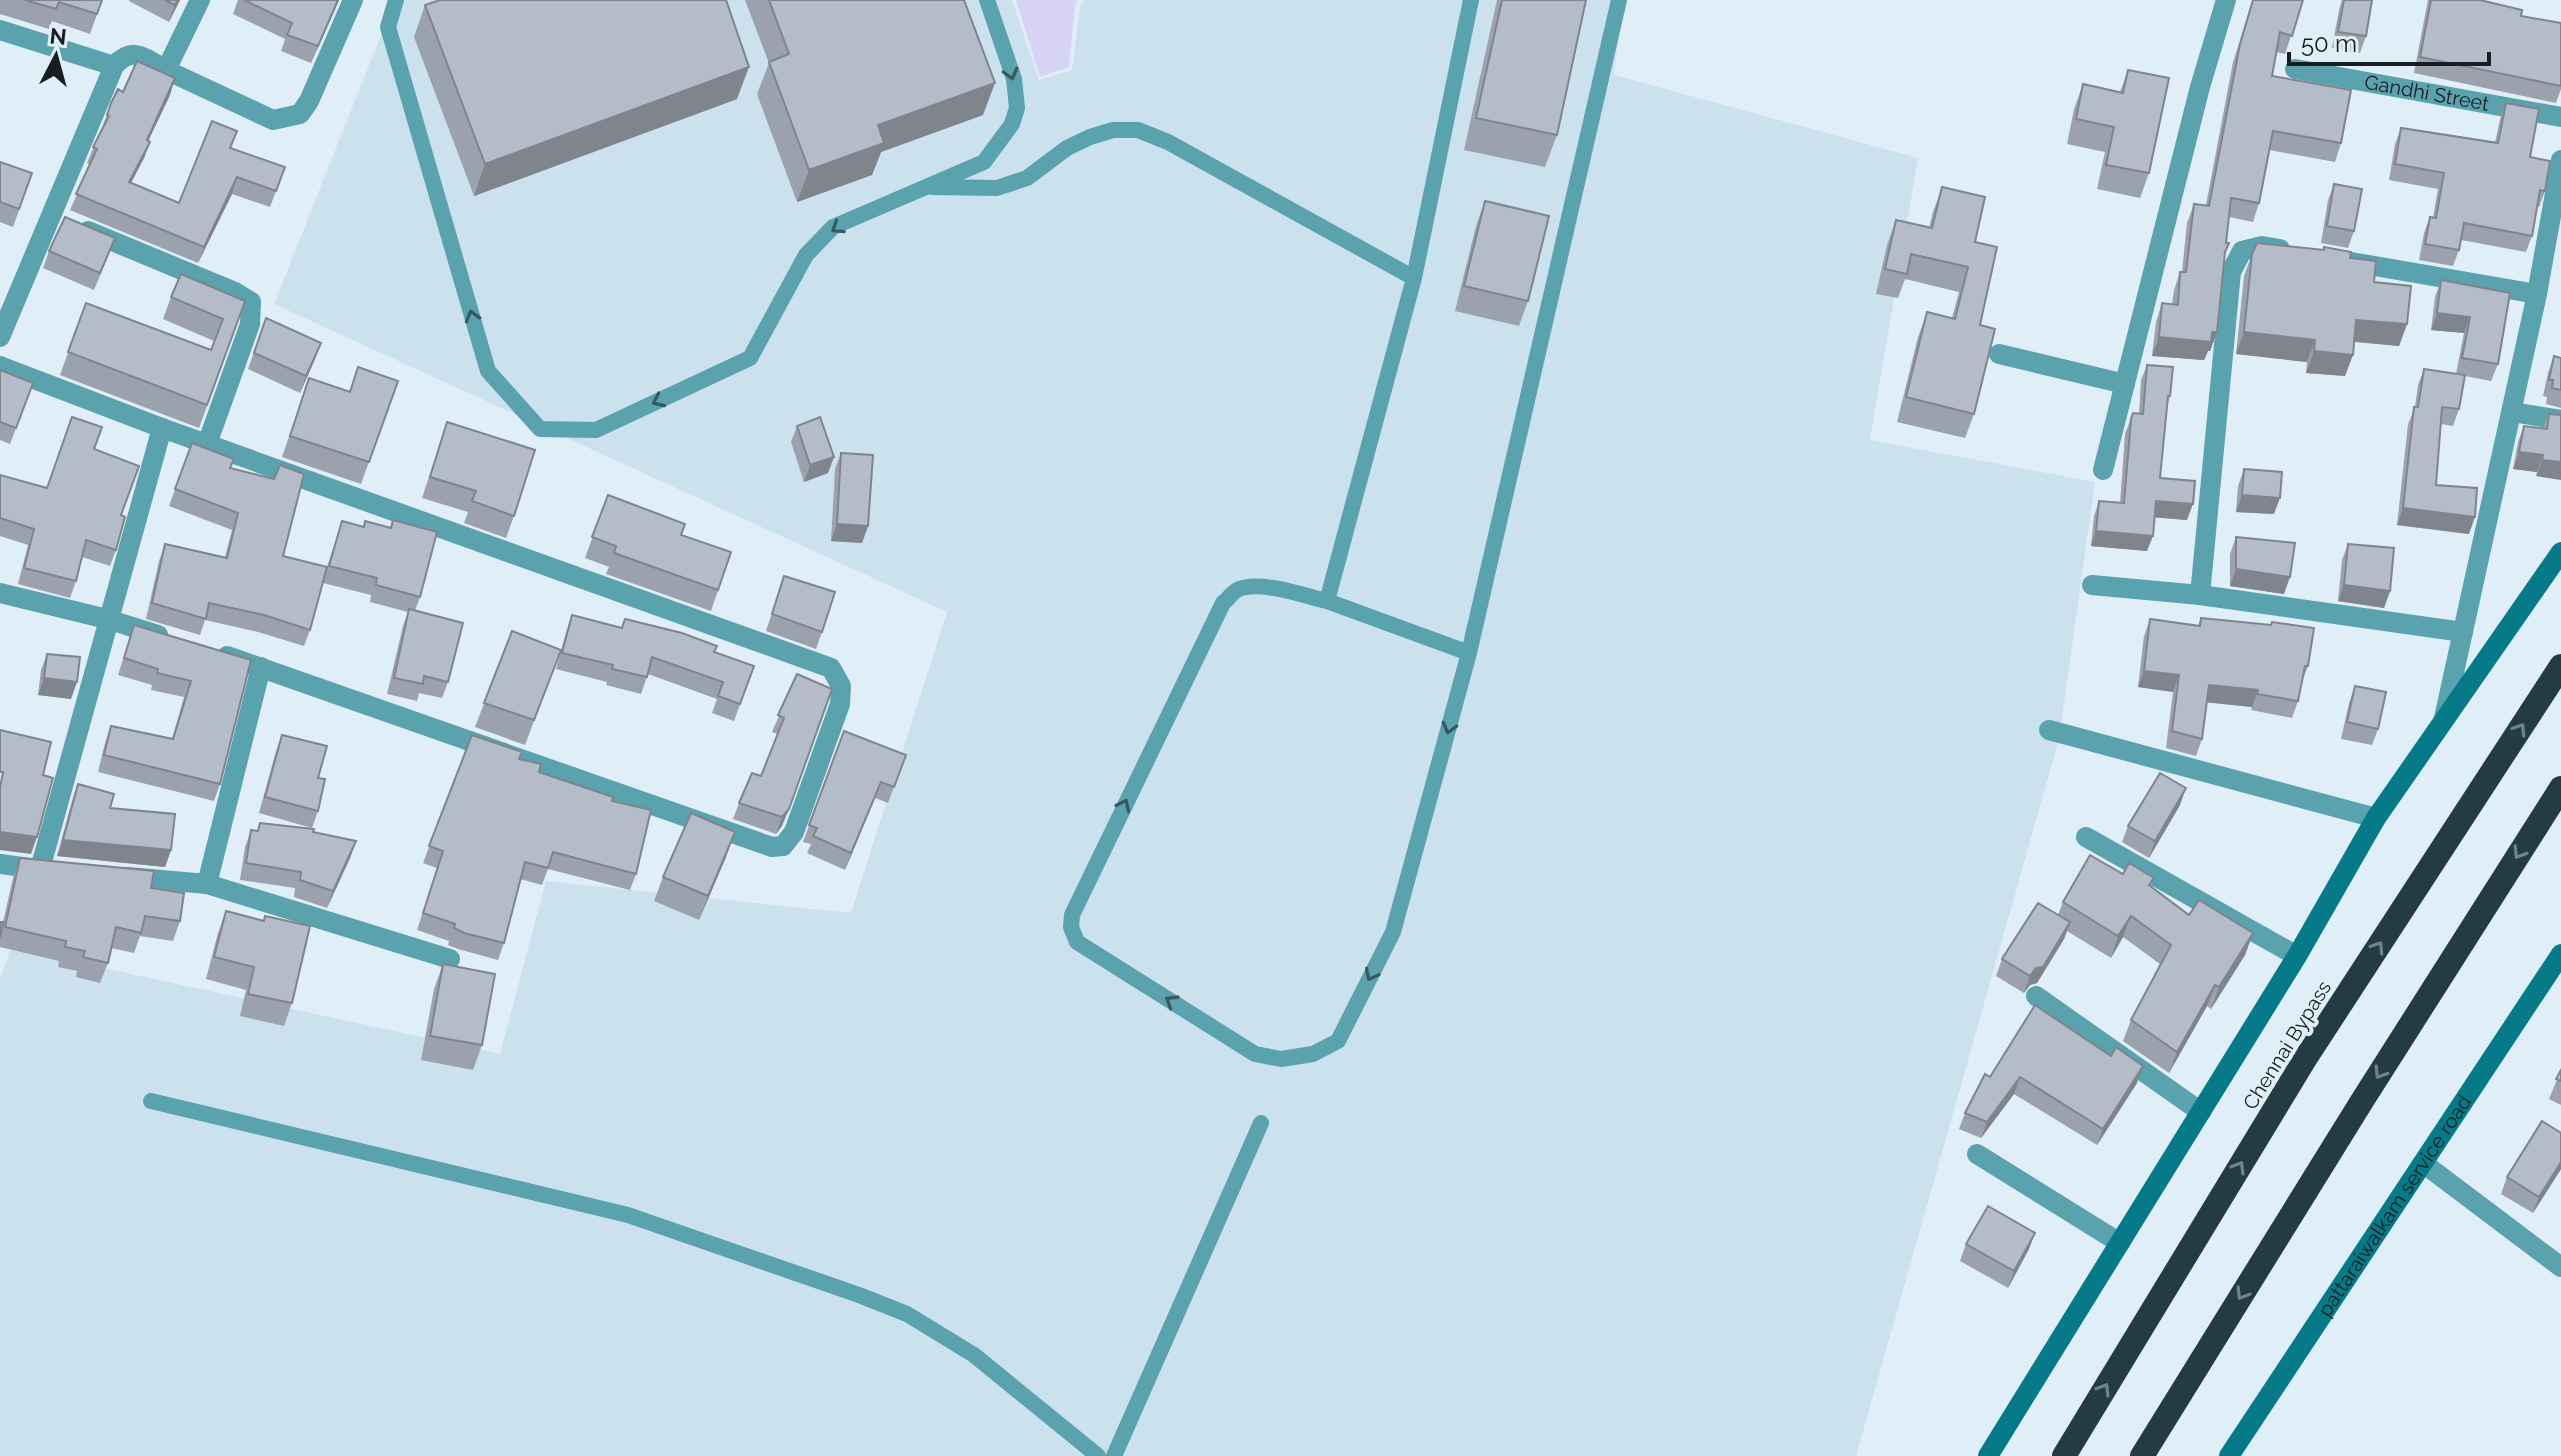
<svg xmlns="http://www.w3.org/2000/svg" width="2561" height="1456" viewBox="0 0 2561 1456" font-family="Raleway,sans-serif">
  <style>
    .built { fill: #cce1ee }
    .green { fill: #d6d3f7 }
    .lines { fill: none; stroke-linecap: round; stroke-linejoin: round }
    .lane { stroke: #59a2ae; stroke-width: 16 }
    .street { stroke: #59a2ae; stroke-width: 20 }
    .secondary { stroke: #067a88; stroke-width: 20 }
    .highway { stroke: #223c41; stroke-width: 24 }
    .wall { fill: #9ca2ad }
    .shaded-wall { fill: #7f848d }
    .building { fill: #b5bcc9; stroke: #7f848d; stroke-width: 2 }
    .oneway { stroke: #355960 }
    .oneway2 { stroke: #6e838a }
    .labels { text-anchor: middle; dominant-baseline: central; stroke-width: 8; stroke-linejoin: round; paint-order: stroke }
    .street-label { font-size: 20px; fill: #181d20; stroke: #e0eef7 }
  </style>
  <rect width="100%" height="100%" fill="#e0eef7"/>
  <!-- built -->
  <path class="built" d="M395,0H1012L1039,80L1072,70L1080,7L1083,0H1623L1614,75L1918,158L1870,440L2095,482L2059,739L1856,1456H0V979L11,948L500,1054L546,881L851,913L947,612L274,304Z"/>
  <!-- green -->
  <path class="green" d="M1016,0H1078L1075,6L1069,67L1040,77Z"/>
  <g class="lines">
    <!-- lane -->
    <path class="lane" d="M396,0L388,27L488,371L540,429L596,430L750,358L806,255L833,227L984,162L1012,124L1017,108L1014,79L987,0
      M932,187L997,188L1027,178L1067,148L1090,137L1113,130H1138L1168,142L1414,278
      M1327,601C1305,596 1258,579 1237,590C1232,593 1227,600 1223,603L1072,915L1071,927L1077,942L1255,1054L1281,1059L1313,1054L1338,1041L1393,932L1469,653L1619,0
      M1469,653L1327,601L1414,278L1471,0
      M151,1101L628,1215L859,1295L907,1314L974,1355L1098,1456
      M1114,1456L1261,1123"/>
    <!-- street -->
    <g class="street">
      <path d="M0,30L114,66"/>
      <path id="s1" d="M2295,69L2561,117"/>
      <path d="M166,70L273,120L300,114L309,101L353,0"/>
      <path d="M88,231L235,292L251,302L250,324L207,444"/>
      <path d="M2280,249L2262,246L2242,251L2231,272L2200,595L2463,632"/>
      <path d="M2351,262L2537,294"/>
      <path d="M0,337L114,66C133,45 144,58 166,70L200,0"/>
      <path d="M1999,354L2125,384"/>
      <path d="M0,366L162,428L831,668L841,686L840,704L794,832L783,846L772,847L227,656"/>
      <path d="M2512,412L2561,420"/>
      <path d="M2103,470L2200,87L2226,0"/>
      <path d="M2092,585L2200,595"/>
      <path d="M0,593L107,619L158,635"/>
      <path d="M2444,718L2537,294L2561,160"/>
      <path d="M2049,730L2376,818"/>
      <path d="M2086,837L2297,956"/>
      <path d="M0,864L44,870"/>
      <path d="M40,869L162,428"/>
      <path d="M127,877L207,884L450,959"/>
      <path d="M207,884L261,667"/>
      <path d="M2036,996L2201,1112"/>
      <path d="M1977,1154L2120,1243"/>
      <path d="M2423,1163L2561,1267"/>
    </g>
    <!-- secondary -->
    <g class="secondary">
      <path d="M1988,1456L2297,956L2376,818L2561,552"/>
      <path id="s2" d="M2229,1456L2561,954"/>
    </g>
    <!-- highway -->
    <path class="highway" d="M2064,1456L2305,1059L2561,666
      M2142,1456L2362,1101L2561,788"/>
  </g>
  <!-- wall -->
  <path class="wall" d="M0,0H102L90,34L52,21L49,29L0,14Z
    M129,0H180L169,22L129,1Z
    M238,0H339L311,63L281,51L285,39L233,14Z
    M745,0H964L983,115L881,152L872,175L797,202L757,94L769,63Z
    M1497,0H1586L1557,135L1545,167L1464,150Z
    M2253,0H2303L2285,54L2276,52L2272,76L2341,143L2335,162L2269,150L2259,203L2253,222L2229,217L2217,332L2210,351H2208L2204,360L2152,356L2156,322L2162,303L2172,304L2174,290L2180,272H2182L2187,223L2194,204L2206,205L2233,62Z
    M2342,0H2372L2366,36L2360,53L2332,48L2339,10Z
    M2428,0H2480L2521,16L2561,23V89L2556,103L2414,73Z
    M425,5L737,99L474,196L414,37Z
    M2128,70L2149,173L2140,198L2097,189L2105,152L2067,144L2074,109L2083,84L2120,92Z
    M123,92L170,95L148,141L150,142L144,158L131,183L179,203L231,148L285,167L270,207L232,194L198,263L70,210L90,165L87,163L107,115Z
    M2506,103L2545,191L2539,207H2537L2532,236L2526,252L2461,240L2459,250L2453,266L2419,260L2424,233L2430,217H2433L2438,189L2389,180L2395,144L2401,128L2495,143L2500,119Z
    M0,162L32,173L13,227L0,222Z
    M2334,184L2354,231L2348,248L2321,243L2328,200Z
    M1942,187L1975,242L1980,325L1974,414L1965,438L1897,422L1918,337L1927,312L1952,318L1959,292L1905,279L1898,298L1876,294L1887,245L1896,220L1929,228L1933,212Z
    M1485,201L1528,301L1519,326L1455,311L1476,226Z
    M49,251L109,254L94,290L43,268Z
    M2252,254L2350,258L2374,282L2407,324L2399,346L2354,342L2345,376L2306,373L2307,362L2236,354L2244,276Z
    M2441,280L2510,293L2498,364L2491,381L2465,376L2459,409L2453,426L2441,424L2436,485L2469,534L2397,525L2408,424L2415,407L2418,385L2424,369L2456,374L2464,333L2431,330L2435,297Z
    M171,297L245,301L199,428L60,375L86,303L211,350L214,341L163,319Z
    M266,318L315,359L300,393L248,369Z
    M2554,356L2561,358V408L2546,404L2547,397L2543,396L2548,373Z
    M2147,365L2170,396L2167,407L2160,478L2187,520L2154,517L2147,551L2091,546L2094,516L2099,501L2120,503L2125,434L2133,413L2139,414L2141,380Z
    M0,370L33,383L10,444L0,440Z
    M309,378L350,391L398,381L361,484L282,457Z
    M2549,414L2561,415L2536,476L2537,472L2513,469L2518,442L2524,426L2543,428Z
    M447,422L514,516L506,538L464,523L468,512L422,498Z
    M797,426L828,473L804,482L791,442Z
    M192,443L230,468L283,556L327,567L342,521L363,527H390L393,520L420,597L415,611L448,682L442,698L419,693L417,701L387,694L403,626L408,612L370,602L371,595L323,583L310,630L304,646L258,632L205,620L200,635L146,619L159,561L165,544L225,557L232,530L169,506Z
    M94,449L121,515L116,550L110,566L82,557L76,581L70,598L18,584L28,545L0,536V475L47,488Z
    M841,453L868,526L862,543L831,541L835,469Z
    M2244,469L2274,514L2236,512L2238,486Z
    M608,495L681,535L731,552L711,611L606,574L609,567L585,558Z
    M2236,537L2284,594L2230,586V554Z
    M2348,544L2390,591L2384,608L2338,601L2342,560Z
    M784,576L822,632L816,649L766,631Z
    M572,615L621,628L625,619L754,666L734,721L712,713L717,699L648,674L641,694L606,685L607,682L556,669L566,632Z
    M2201,618L2308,666L2302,682L2298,701L2292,718L2251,710L2252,707L2207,702L2202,739L2196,756L2166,748L2173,692L2138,687L2144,636L2150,619L2198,626Z
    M134,625L251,660L220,784L214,801L98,772L105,743L111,726L172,739L184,697L151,690L152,685L118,675Z
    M512,631L561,650L525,745L475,727Z
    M47,654L71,699L38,695L41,670Z
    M797,674L782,826L776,834L733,819L739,803L761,776L778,734L772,732Z
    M2355,686L2378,729L2372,745L2341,739L2349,703Z
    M844,731L906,755L888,803L875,798L845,870L807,853L811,844L803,842Z
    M282,735L318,778V811L312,828L259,813L276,751Z
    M472,735L519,759L539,772L612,801L636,874L630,890L548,869L542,885L520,879L504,943L498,960L458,949L448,945L449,941L417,930L437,868L423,863Z
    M78,784L171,850L165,867L57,856L72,801Z
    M2180,805L2149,858L2122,842L2128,826Z
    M260,823L313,832L356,841L350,858L327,908L294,897L295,888L240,880L245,847L251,830L257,831Z
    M726,857L699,920L654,901L663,877Z
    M20,858L151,888L180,921L173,941L140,936L134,953L111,948L108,963L100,983L76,977L77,971L58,967L59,961L0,947V922H3L13,878Z
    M2123,874L2154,878L2151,886L2189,915L2253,933L2245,955L2211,1009L2207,1006L2169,1073L2123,1041L2131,1020L2160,964L2123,937L2111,958L2067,931L2064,939L2037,983L2030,985L2024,993L1996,976L2002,959L2058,915L2063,902Z
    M226,911L292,1003L284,1026L240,1016L246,990L206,979L218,933Z
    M443,964L482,1045L473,1070L421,1060L434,989Z
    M2035,1005L2137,1083L2097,1145L2014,1094L1981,1138L1959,1129L1965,1113L1990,1077Z
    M2561,1070V1105L2549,1099Z
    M2561,1133V1169L2533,1213L2501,1194L2507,1177Z
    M1966,1244L2029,1249L2008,1288L1960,1261Z"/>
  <!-- shaded-wall -->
  <path class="shaded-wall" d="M177,0H180L169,22L175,5Z
    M338,0H339L311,63L318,46Z
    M749,67L737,99L474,196L485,164Z
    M175,78L170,95L141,156L147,140Z
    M995,83L983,115L881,152L872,175L797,202L809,170L878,125Z
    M150,142L144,158L123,198L129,182Z
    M237,177L232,194L198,263L204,247Z
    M2437,313L2470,317L2464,333L2431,330Z
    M2356,320L2407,324L2399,346L2349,341Z
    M2212,332H2217L2210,351H2208L2204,360L2152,356L2159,337Z
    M2244,332L2315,340L2307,362L2236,354Z
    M321,343L315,359L300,393L306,376Z
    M2314,351L2353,355L2345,376L2306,373Z
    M2519,452L2543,455L2537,472L2513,469Z
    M834,457L828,473L804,482L810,465Z
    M2542,460L2561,462V480L2536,476Z
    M2242,495L2280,498L2274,514L2236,512Z
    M2156,501L2193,504L2187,520L2150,517Z
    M2403,508L2475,517L2469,534L2397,525Z
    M837,524L868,526L862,543L831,541Z
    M2096,531L2153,536L2147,551L2091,546Z
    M2236,569L2290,577L2284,594L2230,586Z
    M2344,585L2390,591L2384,608L2338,601Z
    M2144,671L2179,675L2173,692L2138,687Z
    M44,678L77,682L71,699L38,695Z
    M2209,685L2258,690L2252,707L2203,702Z
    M881,782L875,798L845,870L851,853Z
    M2186,788L2180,805L2149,858L2155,841Z
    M789,809L782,826L776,834L782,817Z
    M0,832L37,837L31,854L0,850Z
    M735,832L726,857L699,920L708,896Z
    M63,840L171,850L165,867L57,856Z
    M356,841L350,858L327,908L333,891Z
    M2131,916L2123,937L2111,958L2118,936Z
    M2070,922L2064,939L2037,983L2030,985L2024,993L2030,976Z
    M2253,933L2245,955L2211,1009L2219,987Z
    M2215,985L2207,1006L2169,1073L2177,1052Z
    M2143,1066L2137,1083L2097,1145L2103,1129Z
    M2020,1077L2014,1094L1981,1138L1987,1122Z
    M2561,1162V1169L2533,1213L2539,1197Z
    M2035,1233L2029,1249L2008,1288L2014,1271Z"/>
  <!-- building -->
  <path class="building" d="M25,0H102L97,14L59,2L56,9Z
    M165,0H177L175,5Z
    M244,0H338L318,46L287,35L292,23Z
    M440,0H726L749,67L485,164L425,5Z
    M769,0H964L995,83L878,125L884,143L809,170L769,62L789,54Z
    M1502,0H1586L1557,135L1476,118Z
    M2253,0H2303L2292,36L2280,32L2272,76L2351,90L2341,143L2273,131L2259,203L2231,198L2226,243H2229L2225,252L2217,332H2212L2211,342L2159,337L2162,303L2178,305L2180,272H2186L2194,204L2209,206L2240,44Z
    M2344,0H2372L2366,36L2338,32Z
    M2431,0H2480L2522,10L2521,16L2561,23V86L2420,57Z
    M137,61L175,78L147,140L150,142L129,182L179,203L212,121L237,131L230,148L285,167L276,191L237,177L204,247L76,194L97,149L93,147L109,116L107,115L111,103L118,89L123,92Z
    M2128,70L2169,78L2149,173L2106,165L2114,127L2076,119L2083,84L2123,93Z
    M2506,103L2539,109L2530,157L2550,161L2545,191L2540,190L2532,236L2464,223L2459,250L2425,244L2430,217L2436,218L2444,173L2395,164L2401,128L2498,143Z
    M0,162L32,173L19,209L0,202Z
    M2334,184L2362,189L2354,231L2327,226Z
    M1942,187L1985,197L1975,242L1997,247L1980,325L1995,329L1974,414L1906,397L1927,312L1955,319L1968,267L1911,254L1907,274L1885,269L1896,220L1932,228Z
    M1485,201L1549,216L1528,301L1464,286Z
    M65,217L115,238L100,273L49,251Z
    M2257,243L2324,250V247L2351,252L2350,258L2376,261L2374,282L2411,286L2407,324L2356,320L2353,355L2314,351L2315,340L2244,332L2252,254Z
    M181,274L245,301L207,405L68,352L86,303L211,350L223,319L171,297Z
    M2441,280L2510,293L2498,364L2462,358L2470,317L2437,313Z
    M266,318L321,343L306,376L254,353Z
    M2554,356L2561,358V390L2552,388L2553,380H2549Z
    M2147,365L2173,367L2170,396H2168L2160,478L2195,481L2193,504L2156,501L2153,536L2096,531L2099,501L2124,503L2131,419L2133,413L2143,414Z
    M358,367L398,381L369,462L290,436L309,378L350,392Z
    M2424,369L2465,375L2459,409L2442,407L2436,485L2477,488L2475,517L2403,508L2414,407H2418Z
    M0,370L33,383L16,428L0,422Z
    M2549,414L2561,415V462L2542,460L2543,455L2519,452L2524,426L2547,429Z
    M72,417L102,427L94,449L139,466L121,515L125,517L116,550L86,540L76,581L24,568L34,529L0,518V475L47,488Z
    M820,417L834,457L810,465L797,426Z
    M447,422L535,450L514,516L472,501L476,491L430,477Z
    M192,443L234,459L230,468L274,479L280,465L304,474L283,556L327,567L310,630L264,615L209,603L206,619L152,603L165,544L227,558L238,513L175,489Z
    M841,453L873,455L868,526L837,524Z
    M2244,469L2282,472L2280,498L2242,495Z
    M608,495L685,524L681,535L731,552L718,590L614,553L616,546L592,537Z
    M393,520L437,532L420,597L376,585L377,578L329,566L342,521L364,527L365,521L391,528Z
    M2236,537L2295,543L2290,577L2236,569Z
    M2348,544L2394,548L2390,591L2344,585Z
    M784,576L835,592L822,632L772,614Z
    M409,609L463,623L448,682L424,676L423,684L394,678Z
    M572,615L622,628L625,619L682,633L717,646L714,652L754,666L740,704L718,696L723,682L652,657L647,677L612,669L613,665L562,653Z
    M2201,618L2271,625L2272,622L2314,628L2308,666H2305L2298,701L2257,694L2258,690L2209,685L2202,739L2172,731L2179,675L2144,671L2150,619L2200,626Z
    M134,625L251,660L220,784L104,755L111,726L173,739L191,681L157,673L158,669L124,658Z
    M512,631L561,650L534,720L484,703Z
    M47,654L80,657L77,682L44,678Z
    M797,674L832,689L789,809L782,817L739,803L752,773L761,776L784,718L778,715Z
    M2355,686L2386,692L2378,729L2347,722Z
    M0,730L51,742L43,775L53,778L37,837L0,832V788L3,772H0Z
    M844,731L906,755L894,787L881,782L851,853L813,836L817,828L809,825Z
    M282,735L327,746L318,778L325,779L318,811L265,797Z
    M472,735L522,752L519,759L541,764L539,772L613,797L612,801L651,810L636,874L553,852L548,868L525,862L504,943L464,933L454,928L455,924L423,913L443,851L429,846Z
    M2160,773L2186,788L2155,841L2128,826Z
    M78,784L114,794L110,808L175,814L171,850L63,840Z
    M691,813L735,832L708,896L663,877Z
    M260,823L314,829L313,832L356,841L333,891L300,880L301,872L246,863L251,830L258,831Z
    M2090,855L2123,874L2129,863L2154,878L2149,885L2189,915L2199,900L2253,933L2219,987L2215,985L2177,1052L2131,1020L2171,945L2131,916L2118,936L2063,902Z
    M20,858L154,871L151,888L184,893L180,921L145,916L141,933L116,927L108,963L83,957L85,951L65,947L66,941L5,927Z
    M2038,903L2070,922L2043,967L2036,968L2030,976L2002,959Z
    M226,911L264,921L265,916L310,926L292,1003L248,994L254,967L214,957Z
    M0,922H3L0,938Z
    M443,964L495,974L482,1045L430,1036Z
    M2035,1005L2111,1056L2116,1047L2143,1066L2103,1129L2020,1077L1987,1122L1965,1113L1985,1074L1990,1077Z
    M2561,1070V1081L2556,1079Z
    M2542,1121L2561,1133V1162L2539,1197L2507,1177Z
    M1988,1206L2035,1233L2014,1271L1966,1244Z"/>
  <!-- one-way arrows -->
  <defs><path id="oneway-chevron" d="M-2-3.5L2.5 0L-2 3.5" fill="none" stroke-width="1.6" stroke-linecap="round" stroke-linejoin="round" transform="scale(2)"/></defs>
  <g class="oneway">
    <use href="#oneway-chevron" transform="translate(1011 74) rotate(75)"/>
    <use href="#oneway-chevron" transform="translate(837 228) rotate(147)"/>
    <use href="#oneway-chevron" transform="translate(472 316) rotate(-106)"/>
    <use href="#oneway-chevron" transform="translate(658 401) rotate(155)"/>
    <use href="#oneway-chevron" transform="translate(1449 728) rotate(105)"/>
    <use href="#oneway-chevron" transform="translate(1124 805) rotate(-64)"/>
    <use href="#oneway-chevron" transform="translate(1371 975) rotate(117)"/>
    <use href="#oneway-chevron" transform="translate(1171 1001) rotate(-148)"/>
  </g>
  <g class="oneway2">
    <use href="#oneway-chevron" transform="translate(2520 729) rotate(-57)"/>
    <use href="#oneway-chevron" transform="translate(2519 853) rotate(122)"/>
    <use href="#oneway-chevron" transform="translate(2378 947) rotate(-57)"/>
    <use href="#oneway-chevron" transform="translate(2380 1073) rotate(122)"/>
    <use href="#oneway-chevron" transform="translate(2239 1167) rotate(-59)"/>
    <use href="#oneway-chevron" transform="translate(2242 1294) rotate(122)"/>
    <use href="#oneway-chevron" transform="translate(2104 1389) rotate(-59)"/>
  </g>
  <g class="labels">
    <!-- street labels -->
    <g class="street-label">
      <text stroke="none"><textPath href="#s1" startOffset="134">Gandhi Street</textPath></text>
      <text transform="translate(2287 1045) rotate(-58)">Chennai Bypass</text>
      <text stroke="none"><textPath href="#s2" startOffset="300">pattaraiwalkam service road</textPath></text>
    </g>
  </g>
  <!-- north arrow -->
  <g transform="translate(56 56) rotate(6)" stroke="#e0eef7" stroke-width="6" paint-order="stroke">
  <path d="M0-6L14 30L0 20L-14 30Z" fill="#181d20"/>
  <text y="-12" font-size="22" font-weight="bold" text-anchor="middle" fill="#181d20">N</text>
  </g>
  <!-- scale -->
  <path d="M2289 52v12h200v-12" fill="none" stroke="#181d20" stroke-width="4"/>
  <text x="2301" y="52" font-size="24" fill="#181d20" stroke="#e0eef7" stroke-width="6" paint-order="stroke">50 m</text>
</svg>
